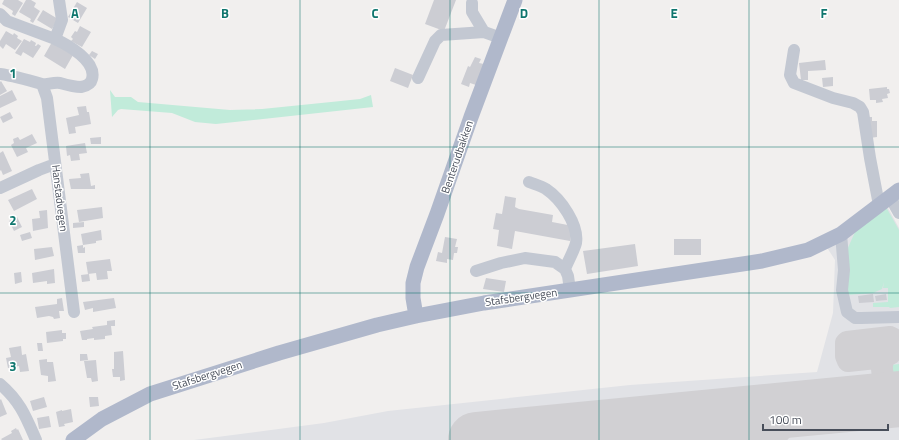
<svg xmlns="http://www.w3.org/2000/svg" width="899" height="440" viewBox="0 0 899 440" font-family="'Titillium Web',sans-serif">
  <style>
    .airport { fill: #e1e2e6 }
    .green { fill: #c1ebda }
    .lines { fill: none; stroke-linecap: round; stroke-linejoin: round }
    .taxiway { stroke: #d1d0d3; stroke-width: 22 }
    .runway { stroke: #d1d0d3; stroke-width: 56 }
    .building { fill: #cccdd3 }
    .minor { stroke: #c3c8d2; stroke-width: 12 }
    .major { stroke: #b0b8cb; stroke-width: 15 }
    .grid { fill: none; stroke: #0f766e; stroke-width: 1; stroke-opacity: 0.55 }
    .labels { text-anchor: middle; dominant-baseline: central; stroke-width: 3; stroke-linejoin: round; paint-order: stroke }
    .street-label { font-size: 11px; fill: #484e5a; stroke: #fff }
    .grid-label { font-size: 13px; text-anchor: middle; font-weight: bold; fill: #0f766e; stroke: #fff; stroke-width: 3; stroke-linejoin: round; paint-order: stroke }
  </style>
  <rect width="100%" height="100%" fill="#f1efee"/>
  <!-- airport -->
  <path class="airport" d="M887,206L899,228V440H194L324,423L388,411L630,385L817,372L833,313L835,260L826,246Z"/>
  <!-- green -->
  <path class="green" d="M110,90L115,97H131L138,102L230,110L262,109L331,102L360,99L371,95L373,107L216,124L195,122L172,113L121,109L118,110L112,117Z
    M886,207L899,230V307L890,308L889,307H873V303L888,302V288H883L884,282L882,289L873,293L847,295V250L855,232Z
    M899,364V392L894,393L891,365Z
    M788,416L768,440H716L696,424Z"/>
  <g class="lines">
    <!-- taxiway -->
    <path class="taxiway" d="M882,364L879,360L876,358L848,361L846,356V343L847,342L890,337L892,338L893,344
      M880,401C890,392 881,377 882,365C882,362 884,359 886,356L890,354
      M684,419L710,440
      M773,440L799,409"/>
    <!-- runway -->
    <path class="runway" d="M476,440L899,399"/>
  </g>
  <!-- building -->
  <path class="building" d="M4,0H18L23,3L15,16L12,14L13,11L2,4Z
    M26,0H31L36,3L34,7L40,11L33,23L30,21L31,19L19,12Z
    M434,0H456L444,31L425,24Z
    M77,2L87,8L78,23L68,17Z
    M43,10L58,19L52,29L37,20Z
    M80,26L91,32L82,47L71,41L73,39L71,37L75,31L77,32Z
    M6,31L13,35L14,33L18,36L17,38L22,41L15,50L6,44L3,49L0,46V41Z
    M24,39L30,42L31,40L36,43L35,46H36L38,44L41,46L33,58L23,52L21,56L15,53Z
    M52,42L73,55L65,69L44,56Z
    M92,51L98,54L95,59L89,55Z
    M475,57L481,59L479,63L484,64L476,85L470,83L469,87L461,84L468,66L470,67Z
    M825,60L826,70L808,71V80H801L799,63Z
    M395,68L413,75L408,88L390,81Z
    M833,77V86L823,87L822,78Z
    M1,81L7,91L0,95V82Z
    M887,87V89H889L890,93L887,94L888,98L882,99L883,102L876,103V100H870L869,89Z
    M12,90L17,100L0,108V96Z
    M86,106L87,112H89L91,124L75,127L76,133L69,134L66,118L79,115L77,107Z
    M10,112L13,118L3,123L0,117Z
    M868,117H872V121H877V137L870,138Z
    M32,134L37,143L26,148L28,152L17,157L11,145L14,143L13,139L18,137L20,140Z
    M101,137V144H91L90,138Z
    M85,143L87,153L79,154L80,160L71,161L70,155L67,156L66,146Z
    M3,151L12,171L3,175L1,170L0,171V153Z
    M89,173L91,186L95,185V189H71L69,179L81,178L80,174Z
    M32,189L37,199L14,211L8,200Z
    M505,196L516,198L515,207L519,209L553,215L552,222L573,226L570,241L515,231L512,249L497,246L499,230L493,229L496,213L502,214Z
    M102,207L103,218L79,222L77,210Z
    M47,210L48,228L33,231L32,219L40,218L39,211Z
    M17,217L22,227L14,231L9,221Z
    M84,222V227L73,228V223Z
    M101,230L102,240L96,241V243L83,245L81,234Z
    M30,232L32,238L22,241L20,235Z
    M445,237L457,239L455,247H458L457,253H454L453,260L447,259V263L436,261L438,252L442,253Z
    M674,239H701V255H674Z
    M635,244L638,266L587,274L583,251Z
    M83,245V248L85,247V253H78L77,246Z
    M52,247L54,256L35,260L34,249Z
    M110,259L112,271H107L108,279L97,280L96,273L88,274L86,262Z
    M54,269L55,283L47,284V281L33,283L32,273Z
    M21,272L22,282L15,284L14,273Z
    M89,274L90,281L82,282L81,275Z
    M486,278L506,281L504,292L483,289Z
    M873,294L874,302L859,303L858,296Z
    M886,294L887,300L876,301L875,296Z
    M62,298L64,311H59L60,318L54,319L53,317L49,316L37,318L35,307L57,304V299Z
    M114,298L116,308L93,312V308L85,310L83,302Z
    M115,320V326H111L112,335L105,336V339L94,340V338L87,339V340H82L80,331L93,329L92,327L107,325V321Z
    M62,330V333H66V339H63V341L47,343L46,332Z
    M37,343H42L43,351H38Z
    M21,346L22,355L26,354L29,371L20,372L19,366L8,368L6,358L11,357L9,348Z
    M123,351L125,380L120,381V377H113L112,369H114V352Z
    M80,354H87L88,360L80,361Z
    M47,359V362H53L56,381L48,382V376L41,375L39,360Z
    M96,360L98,381L92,382L91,378H87L84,361Z
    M44,397L47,407L33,411L30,401Z
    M89,397H98L99,406L90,407Z
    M1,399L7,414L0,417V400Z
    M71,409L73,422L64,424L65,426L59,427L56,412L62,410V411Z
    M49,416L51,427L39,429L37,418Z
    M16,428L17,430L18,429L23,440H2L1,439L12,433L11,431Z"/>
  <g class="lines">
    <!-- minor -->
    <path class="minor" d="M472,3V12L484,32
      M0,14L7,21L55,39L62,20L59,0
      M794,50L790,75L794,83L833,98L853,103L860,107L863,112L870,158L879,205
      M0,74C14,76 28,80 42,84C45,85 54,82 60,83C67,85 74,87 81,87C86,86 91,84 92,79C97,61 68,45 55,39
      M418,78L435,41L441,35L484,32L501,38
      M42,84L47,98L74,312
      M529,182C534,184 542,186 546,189C561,199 579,225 576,243C574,251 568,261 565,269
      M0,188L39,170L55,164
      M890,197L899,213
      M841,234L844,270L842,290L847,312L855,318H861L899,317
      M476,271L501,263L525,258L555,262L565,269L568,276L570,290
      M0,384C20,401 26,417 36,440"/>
    <!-- major -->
    <path class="major" d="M416,316L413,298V283L417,267L437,214L471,117L515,0
      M73,440L102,419L150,394L279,353L377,325L416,316L484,303L762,261L808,250L841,234L899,190"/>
  </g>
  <!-- grid -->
  <path class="grid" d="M150,0V440M300,0V440M450,0V440M599,0V440M749,0V440M0,147H899M0,293H899"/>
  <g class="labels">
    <!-- street labels -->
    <g class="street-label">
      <text transform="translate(457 157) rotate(-71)">Benterudbakken</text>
      <text transform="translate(60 198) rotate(83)">Hanstadvegen</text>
      <text transform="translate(521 297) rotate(-8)">Stafsbergvegen</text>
      <text transform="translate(207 375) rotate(-18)">Stafsbergvegen</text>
    </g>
  </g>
  <g class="grid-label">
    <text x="75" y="18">A</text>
    <text x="225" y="18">B</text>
    <text x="375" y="18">C</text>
    <text x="524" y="18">D</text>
    <text x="674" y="18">E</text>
    <text x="824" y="18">F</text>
    <text x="13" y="78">1</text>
    <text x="13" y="225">2</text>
    <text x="13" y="371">3</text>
  </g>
  <!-- scale -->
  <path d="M763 424v6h125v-6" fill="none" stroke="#484e5a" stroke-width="2"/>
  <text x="769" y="424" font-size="12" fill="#484e5a" stroke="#ffffff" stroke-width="3" paint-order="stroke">100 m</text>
</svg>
